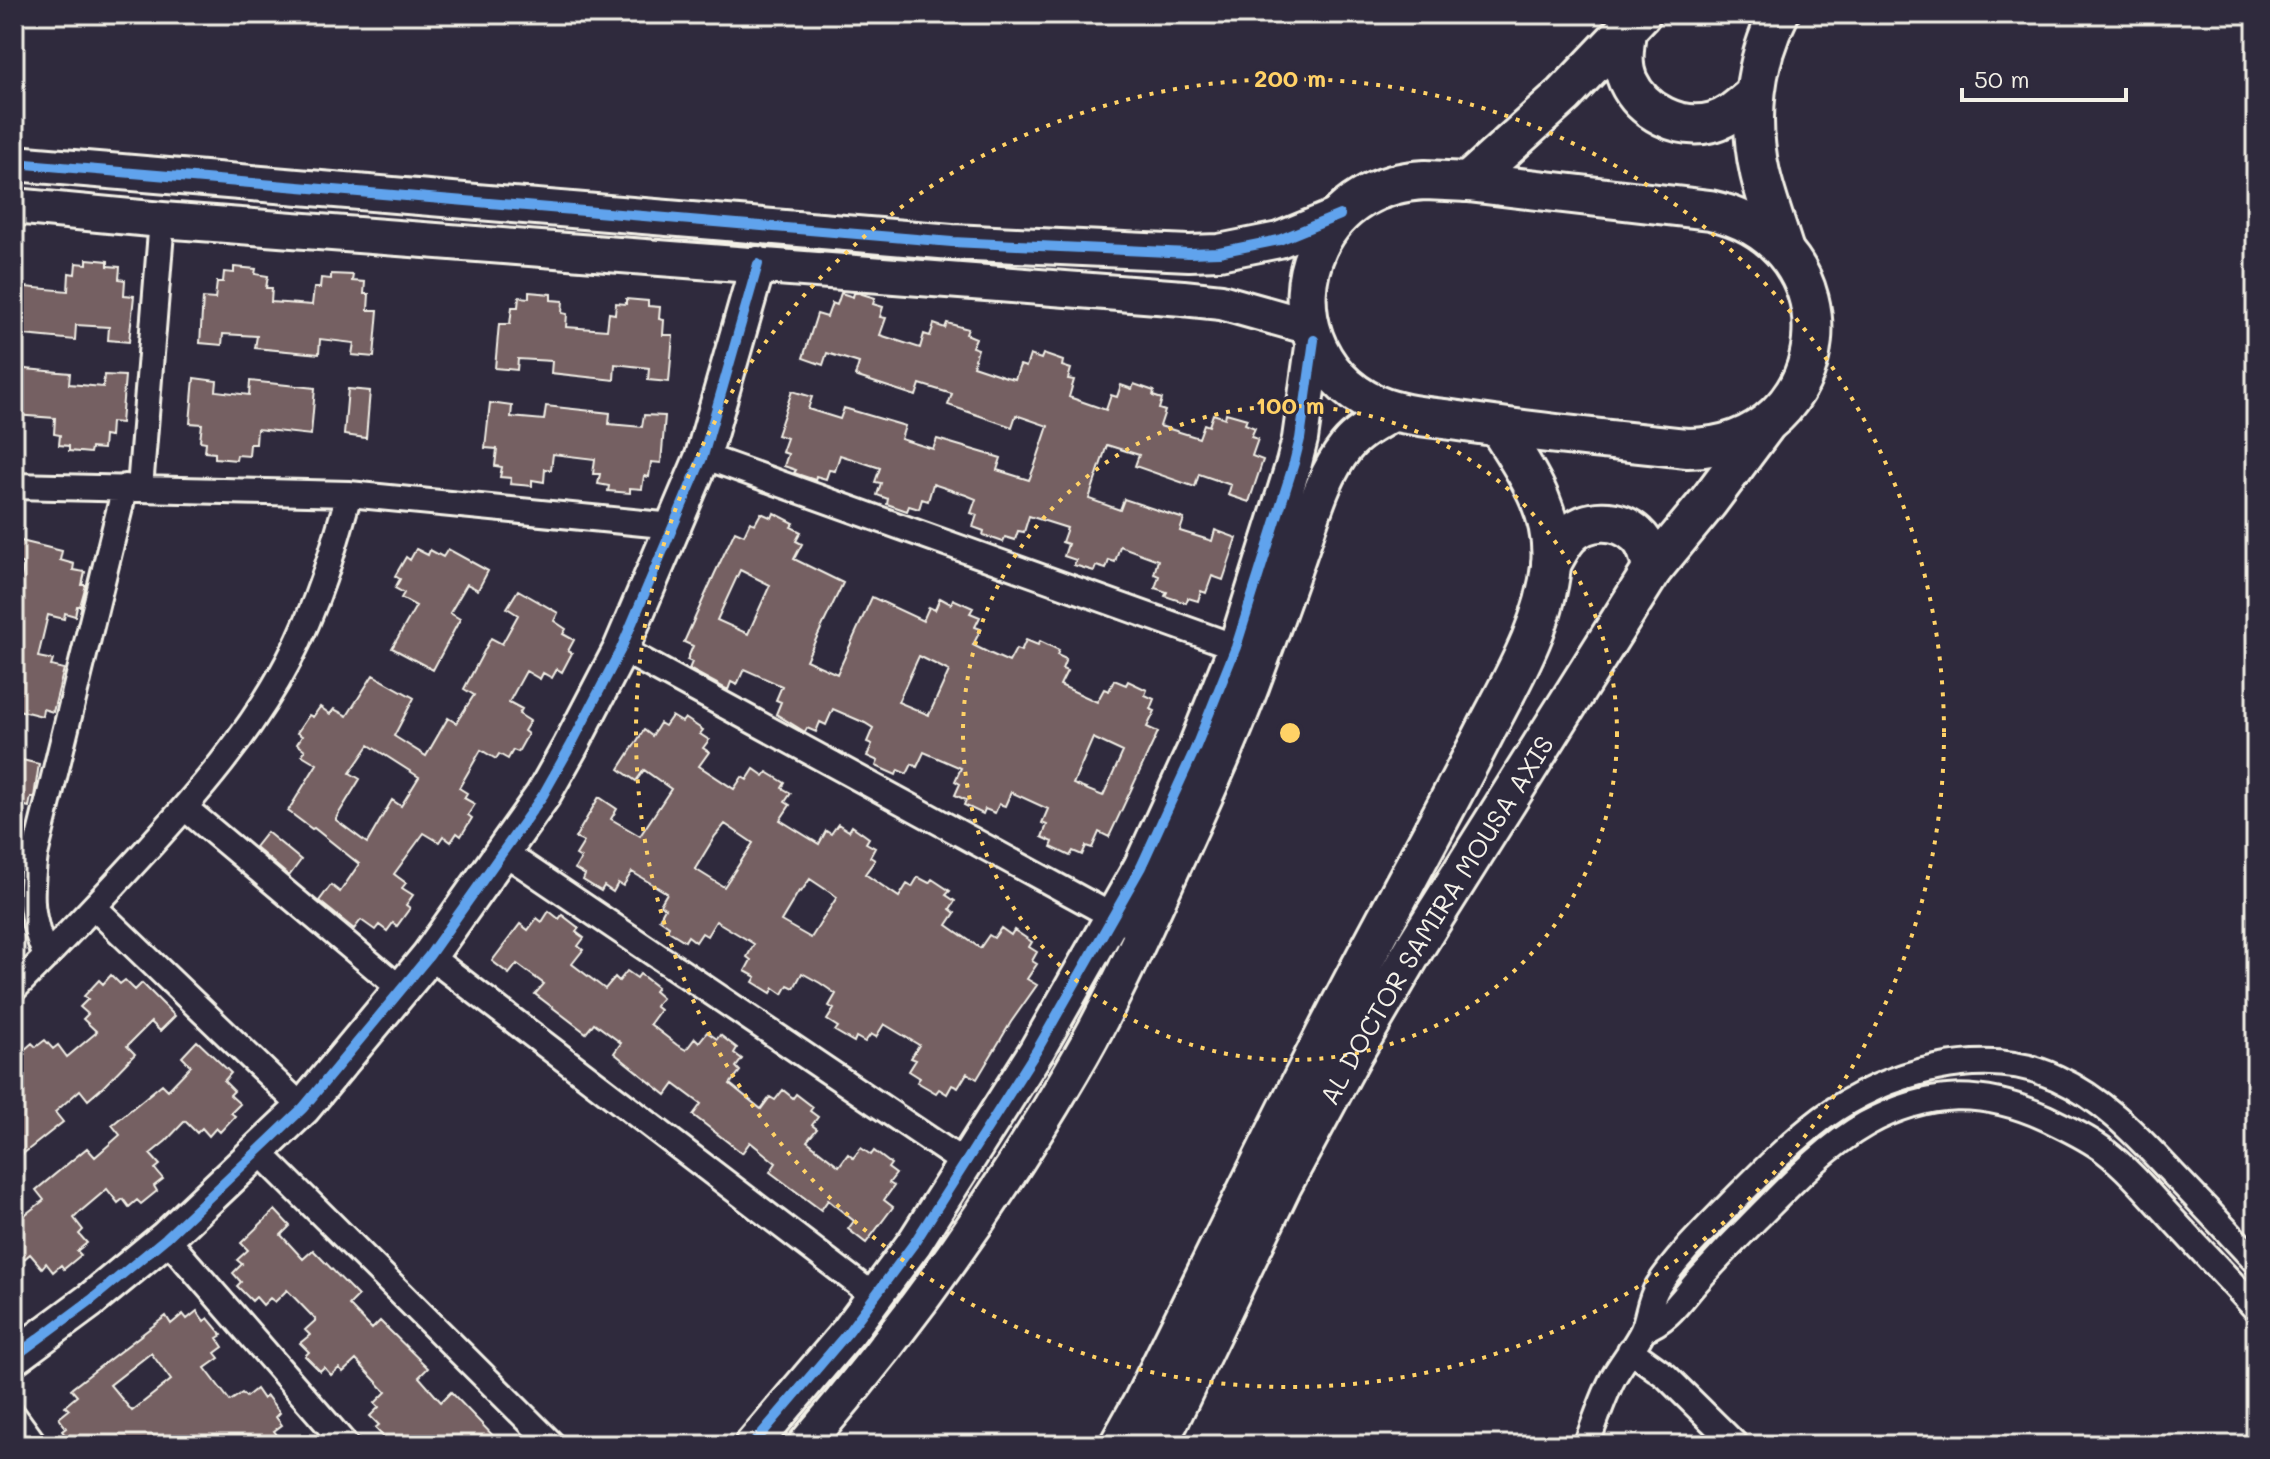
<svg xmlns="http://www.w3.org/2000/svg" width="2270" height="1459" viewBox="0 0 2270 1459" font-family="Mali,sans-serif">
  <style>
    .building { fill: #756062; stroke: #f4f1e8; stroke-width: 2; fill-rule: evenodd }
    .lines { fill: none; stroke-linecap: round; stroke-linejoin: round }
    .street-casing { stroke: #f4f1e8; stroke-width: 30 }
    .secondary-casing { stroke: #f4f1e8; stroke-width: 40 }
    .primary-casing { stroke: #f4f1e8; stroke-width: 44 }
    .street { stroke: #2f2a3d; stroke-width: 24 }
    .secondary { stroke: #2f2a3d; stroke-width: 34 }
    .primary { stroke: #2f2a3d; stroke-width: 38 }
    .cycleway-casing { stroke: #2f2a3d; stroke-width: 15 }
    .cycleway { stroke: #60a3ed; stroke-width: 10 }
    .ring { fill: none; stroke: #ffd166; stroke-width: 4; stroke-dasharray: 4 8 }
    .labels { text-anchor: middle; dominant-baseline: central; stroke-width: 6; stroke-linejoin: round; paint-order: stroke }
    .street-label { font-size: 26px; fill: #f4f1e8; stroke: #2f2a3d }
    .centre { fill: #ffd166; stroke: #2f2a3d; stroke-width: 4 }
    .ring-label { font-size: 24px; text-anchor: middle; font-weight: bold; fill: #ffd166; stroke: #2f2a3d; stroke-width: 6; stroke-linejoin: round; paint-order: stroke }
  </style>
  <rect width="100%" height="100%" fill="#2f2a3d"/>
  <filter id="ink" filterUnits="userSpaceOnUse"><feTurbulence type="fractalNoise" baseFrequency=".0125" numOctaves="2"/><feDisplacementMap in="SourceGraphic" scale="16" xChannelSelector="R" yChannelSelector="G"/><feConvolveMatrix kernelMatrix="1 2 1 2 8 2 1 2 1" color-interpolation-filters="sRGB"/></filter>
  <g filter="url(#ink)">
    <!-- building -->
    <path class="building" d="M87,259L108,261V266L120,267L119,279L125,280L124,295L134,296L129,342L108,340L109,327L76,325L75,340L14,334V286L68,291L69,273L75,274L76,263L87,264Z
      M234,267L256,269L255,274L268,276L266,288H272L271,302L312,305L314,288H320L321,278L331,279V274L353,275L352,281L365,282L364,294H369L368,310H378L374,357L352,355L354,343L320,339L319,354L255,348L257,336L223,334L222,345L200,343L203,298L215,299L217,282H223L224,272L234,273Z
      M529,292L551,294V300L563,301L562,313L567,314L566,327L607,330L609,313L615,314L616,303L626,304V299L648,301V306L660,307L659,319L664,320L663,335H673L669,382L648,380L649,368L615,364L614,380L551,373L552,361L518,359L517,370L495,368L499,324H510L512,307H518L519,297L529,298Z
      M841,293L853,297L854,293H859L875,298L873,304L883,307L880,317L886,318L880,335L920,348L924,334L930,336L934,324L945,328L947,323L968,329L966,334L976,338L972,347L978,349L973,366L1006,377L1015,379L1020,365L1026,367L1030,355L1041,359L1043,354L1063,361L1062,366L1071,369L1068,379L1074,380L1069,397L1106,410L1111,395L1117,397L1121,385L1132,389L1134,384L1154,391L1153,396L1162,399L1159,409L1165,411L1160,426L1199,438L1204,424L1209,426L1213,414L1225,418L1226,413L1247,419L1245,424L1255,428L1251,437L1258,439L1252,456L1263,460L1249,502L1228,495L1231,485L1199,474L1195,487L1135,466L1139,455L1107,445L1089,499L1120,510L1124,499L1184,519L1180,531L1212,541L1215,530L1237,538L1223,580L1212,576L1206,593L1201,591L1198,601L1188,598L1186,603L1165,596L1167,592L1155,588L1159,576L1154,574L1158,560L1120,546L1115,562L1109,560L1106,569L1096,566L1094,571L1074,565L1076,560L1064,556L1068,544L1062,542L1067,528L1029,516L1024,532L1018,531L1015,540L1005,537L1003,542L983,535L984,531L973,527L977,515L971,513L976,499L966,495L933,484L928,501L922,499L919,509L909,506L907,511L887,504L888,499L877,495L881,483L875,482L880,468L840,455L835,471L829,470L826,479L816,476L815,480L794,473L796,470L784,466L788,454L782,452L787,438L777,435L792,391L812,397L808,409L840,419L844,408L905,426L901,439L933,449L937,439L1001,458L997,470L1029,480L1035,465L1048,426L1016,415L1012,427L948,405L952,394L920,384L916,396L855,376L859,363L827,353L823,365L803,358L817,314L827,317L832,303L837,305Z
      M14,368L70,373L69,384L103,387L104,375L125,376L121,423L111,422L110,437L104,436L103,449L91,448L90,453L69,451V446L59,445L60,435L54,434L55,418L14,415Z
      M194,378L217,381L216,391L249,395L250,381L315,388L311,435L257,429L256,444H250L249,456L237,455L236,460L215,458V453L205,452L206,442L200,441L202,424L190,423Z
      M348,389L370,391L366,438L344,435Z
      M490,403L512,406L511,417L544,420L546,406L610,413L609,424L642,427L644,415L665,416L661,463L651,462L649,477L644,476L642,489L630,488V493L608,491L609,486L598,484L600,474H593L595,459L553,454L551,470L545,469L544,482L532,480V486L510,484L511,478L500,477L502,467L495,466L497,449L485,448Z
      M761,513L772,518L774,513L794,523L791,527L801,532L796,541L802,544L794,559L843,583L806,660L837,674L872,597L923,621L929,607L935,610L940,598L951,604L953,599L973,608L970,613L980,617L975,627L981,629L973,645L989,653L1009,662L1016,649L1021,651L1026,640L1038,645L1040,641L1059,650L1057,655L1066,659L1062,669L1067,671L1060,685L1097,702L1104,689L1109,691L1114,680L1126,685L1128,681L1147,690L1145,695L1154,699L1150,709L1155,711L1147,727L1158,732L1109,837L1099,832L1092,848L1086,846L1082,855L1073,851L1070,856L1051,847L1053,842L1042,837L1047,825L1042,823L1048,809L1011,792L1005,806L999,804L995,813L985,809L983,814L964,805L966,800L955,795L960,784L955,781L961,768L924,752L917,767L912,764L907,774L898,770L896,775L876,766L878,761L867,756L872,744L867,742L873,728L865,723L833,709L826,725L820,722L816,732L807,728L805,732L776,714L781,702L776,700L782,686L744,669L737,685L731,682L728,690L689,669L692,662L687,660L693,646L684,642L715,573L735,531L744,535L750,522L755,524ZM740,570L770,585L748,634L717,620ZM919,656L949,671L929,715L898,702ZM1093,738L1123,752L1103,796L1073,784Z
      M17,540L62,551L60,560L74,564L73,570L85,572L82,585H86L80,606H77L75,616L65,613L64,619L48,615L38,657L53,660L51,666L64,669L53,712L43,709L42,716L14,709V596L17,597L24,564L14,561Z
      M416,549L428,555L430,550L443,557L448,549L488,571L478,590L467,584L450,613L460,619L433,670L392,648L416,606L401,598L404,593L395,588L400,579L395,576L406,557L410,560Z
      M518,590L558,613L554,621L566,629L563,634L574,640L568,651L572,653L562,672L557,669L552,678L543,673L540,679L526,671L509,702L522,709L519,714L530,721L524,731L528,734L518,752L513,750L508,759L499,754L496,759L481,750L459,788L467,793L464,798L475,804L468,815L472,818L461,836L457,833L451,842L443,836L439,842L424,833L394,874L406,883L402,888L413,895L406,905L410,908L397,926L393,923L387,931L379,925L375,930L361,920L354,929L319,901L331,885L340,892L359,864L314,828L312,829L288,811L317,764L302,755L305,750L297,744L302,736L297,733L309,715L313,717L320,707L330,714L334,709L347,716L373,675L414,698L394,736L426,756L448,718L456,723L474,695L464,689L491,638L502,644L518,615L507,608ZM369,745L419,777L401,806L392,800L367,843L336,820V818L360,779L350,773Z
      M672,716L682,722L685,718L703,730L700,734L709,740L703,748L709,752L699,766L734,789L742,777L747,780L754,769L764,776L767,772L785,783L782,788L791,793L785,802L790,805L780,820L819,844L826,831L831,834L838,824L849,831L852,826L869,838L866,843L875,848L870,857L875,860L865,874L899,897L907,884L912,887L918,877L929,883L932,879L950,891L946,895L955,901L950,909L955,913L947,925L980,948L989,935L994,938L1001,928L1011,935L1014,930L1032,942L1029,947L1037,952L1032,961L1037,964L1027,979L1037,985L1011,1022L977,1079L967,1073L958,1088L952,1085L947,1094L939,1089L936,1093L917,1082L920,1078L909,1071L916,1060L911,1058L919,1045L884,1024L876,1037L871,1034L865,1042L856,1037L854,1042L835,1031L838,1027L827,1020L834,1009L829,1006L836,994L820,983L802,973L794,988L788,985L783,994L774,988L771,993L753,982L756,977L745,971L751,960L747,957L754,944L746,939L716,921L707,936L702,933L696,942L688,936L685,941L667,930L669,926L659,919L665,908L660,905L667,893L632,872L623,886L618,883L613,892L604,886L601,891L583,880L585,875L575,869L581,858L576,855L584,842L575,838L599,797L617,809L611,819L640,836L671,789L644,770L636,781L619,769L644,730L652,736L660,723L665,726ZM725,824L753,843L724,887L695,869L715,836ZM810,879L837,897L811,938L781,921L799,891L801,892Z
      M14,758L39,764L34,797H31L29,807L14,803Z
      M267,832L301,860L289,876L255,847Z
      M549,911L559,919L562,915L579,928L576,932L584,938L578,946L583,950L572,964L605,989L615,977L619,981L627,971L637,978L640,974L657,987L654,991L662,998L655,1006L660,1010L650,1024L677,1045L686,1050L695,1038L699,1042L707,1032L717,1039L720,1035L737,1048L734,1053L742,1059L736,1067L740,1071L730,1084L761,1109L770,1097L775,1100L783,1090L793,1098L796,1094L813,1107L810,1111L818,1117L812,1125L817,1129L807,1141L839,1166L848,1154L853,1158L861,1148L871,1155L874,1151L891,1164L888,1168L896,1174L889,1183L894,1186L884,1200L893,1207L866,1243L848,1229L854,1221L828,1200L821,1210L770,1172L776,1163L750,1142L742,1153L693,1115L701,1104L674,1084L666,1095L614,1053L621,1043L594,1023L586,1033L535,994L544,984L517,964L509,974L492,961L520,924L528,930L537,918L542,922Z
      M111,975L120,984L125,980L135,990L142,983L175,1016L160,1031L151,1022L127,1046L135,1054L103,1087L88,1100L80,1090L55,1112L63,1122L14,1161V1059L32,1043L36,1047L45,1040L53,1049L58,1045L67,1057L97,1032L83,1019L88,1014L80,1007L88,999L84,996L99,980L103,984Z
      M197,1041L231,1073L224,1081L234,1091L230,1095L240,1104L231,1113L235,1116L220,1132L216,1128L209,1136L202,1128L197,1133L185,1121L166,1141L150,1154L160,1165L155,1169L163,1179L154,1186L157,1191L141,1204L137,1200L129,1207L123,1199L118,1203L107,1189L81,1211L74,1218L83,1230L79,1234L87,1243L77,1251L81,1255L64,1269L61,1265L53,1272L46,1263L42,1268L30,1254L14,1268V1223L44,1200L36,1190L87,1148L95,1157L120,1135L112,1125L162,1084L168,1090L191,1066L182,1057Z
      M275,1210L290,1226L281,1235L303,1259L313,1250L358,1296L349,1305L372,1329L380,1321L428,1368L419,1377L441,1402L451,1392L502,1445H391L375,1428L379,1425L370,1416L379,1407L375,1403L386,1392L356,1360L343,1372L339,1368L331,1375L324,1367L320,1371L305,1356L309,1352L300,1343L310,1335L305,1330L316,1320L287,1290L275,1302L270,1298L263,1305L256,1297L252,1301L237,1286L241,1282L233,1273L242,1264L237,1260L248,1250L241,1243Z
      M197,1311L204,1321L208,1318L222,1335L217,1338L223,1347L215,1353L219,1358L205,1368L230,1401L242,1393L246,1397L256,1389L263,1399L267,1396L280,1413L276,1417L282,1425L274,1431L278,1436L266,1445H73L62,1431L66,1428L59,1418L69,1410L65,1406L77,1396L71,1389L166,1316L171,1324L183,1314L187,1319ZM151,1353L171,1380L132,1411L110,1385Z"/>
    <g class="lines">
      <!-- street casing -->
      <g class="street-casing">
        <path id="street" d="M703,456L1236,647
          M14,486L349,494L673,526
          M140,488L162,220
          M621,649L1125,923
          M185,808L402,990
          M502,851L966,1164
          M94,907L303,1108
          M429,956L874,1296
          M46,957C30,916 29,898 35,855L125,487
          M14,989C57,946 99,902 140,857C196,796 251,733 289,660C317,607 333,551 349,494
          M258,1151L553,1445
          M166,1238L346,1445
          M1644,1329C1670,1320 1683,1296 1701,1277C1719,1257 1737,1238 1756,1219C1790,1185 1824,1148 1866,1124C1928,1090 1982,1089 2046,1118C2066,1128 2087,1137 2105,1151C2127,1168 2146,1190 2165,1211C2195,1244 2226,1276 2256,1309
          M1630,1350L1666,1376L1736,1445
          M14,1416L35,1445
          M1586,1445C1595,1423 1602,1399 1613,1378C1622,1362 1634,1348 1642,1332C1649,1318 1648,1302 1658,1286C1678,1255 1708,1227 1734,1200C1762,1172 1791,1142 1823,1118C1885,1072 1985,1044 2057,1078C2105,1100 2137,1136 2173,1174C2201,1203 2228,1232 2256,1262"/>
      </g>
      <!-- secondary casing -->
      <g class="secondary-casing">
        <path id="secondary" d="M14,163L952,242L1189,253L1219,252L1279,240L1340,215
          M14,206L162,220L1183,298L1221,302L1310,327
          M14,1357L91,1300L166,1238L303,1108L429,956L543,795L570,747L621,649L703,456L758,264
          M752,1445L849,1331L915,1242L1037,1050L1141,867L1195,749L1236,647L1294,463L1300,439L1314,340
          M805,1445C905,1329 995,1203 1072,1071C1113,1002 1145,928 1179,854C1207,792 1236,730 1259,665C1273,627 1287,589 1300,551C1313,515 1322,477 1346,447C1359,431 1379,422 1395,412"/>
      </g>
      <!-- primary casing -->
      <g class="primary-casing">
        <g id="primary">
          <path d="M1779,14C1754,62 1748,120 1760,173C1766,199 1776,225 1784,251"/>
          <path d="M1626,31C1624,48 1621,65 1628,81C1642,112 1680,131 1713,122C1730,117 1742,105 1755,94"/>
          <path d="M1425,180L1468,182L1710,210C1860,242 1839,447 1688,448C1612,440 1535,433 1459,421C1432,417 1401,416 1376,405C1315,378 1290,306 1318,247C1338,204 1380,182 1425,180Z"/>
          <path d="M1468,182L1564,95L1641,14"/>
          <path d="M1551,564C1556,556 1561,545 1568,537C1586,517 1618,517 1637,535C1647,544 1650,557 1652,570"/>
          <path d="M1119,1445L1143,1402C1223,1241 1300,1079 1385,921C1419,857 1454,793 1487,728C1513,678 1545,624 1551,566C1556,512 1526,471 1499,428"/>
          <path id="s1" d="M1155,1445L1169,1421L1282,1185L1352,1055L1417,944L1652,570L1708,502L1764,427"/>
        </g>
      </g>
      <!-- street -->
      <use href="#street" class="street"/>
      <!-- secondary -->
      <use href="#secondary" class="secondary"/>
      <!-- primary -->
      <use href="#primary" class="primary"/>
      <!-- cycleway casing -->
      <g class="cycleway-casing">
        <path id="cycleway" d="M14,163L952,242L1189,253L1219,252L1279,240L1340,215
          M14,1357L91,1300L166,1238L303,1108L429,956L543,795L570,747L621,649L703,456L758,264
          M752,1445L849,1331L915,1242L1037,1050L1141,867L1195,749L1236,647L1294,463L1300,439L1314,340"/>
      </g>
      <!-- cycleway -->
      <use href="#cycleway" class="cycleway"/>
    </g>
  </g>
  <!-- distance rings -->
  <g class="ring">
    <circle cx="1290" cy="733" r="327"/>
    <circle cx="1290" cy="733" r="654"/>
  </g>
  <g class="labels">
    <!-- street labels -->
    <g class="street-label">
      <text stroke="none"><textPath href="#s1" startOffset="596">AL DOCTOR SAMIRA MOUSA AXIS</textPath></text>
    </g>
  </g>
  <circle cx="1290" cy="733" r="12" class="centre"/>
  <g class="ring-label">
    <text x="1290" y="87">200 m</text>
    <text x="1290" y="414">100 m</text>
  </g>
  <!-- margin -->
  <rect width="2270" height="1459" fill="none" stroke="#2f2a3d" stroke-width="48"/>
  <rect x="24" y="24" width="2222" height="1411" fill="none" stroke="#f4f1e8" stroke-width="3" filter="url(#ink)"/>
  <!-- scale -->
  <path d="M1962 88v12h164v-12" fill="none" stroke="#f4f1e8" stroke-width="4"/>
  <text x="1974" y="88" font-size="24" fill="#f4f1e8" stroke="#2f2a3d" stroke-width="6" paint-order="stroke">50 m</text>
</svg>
